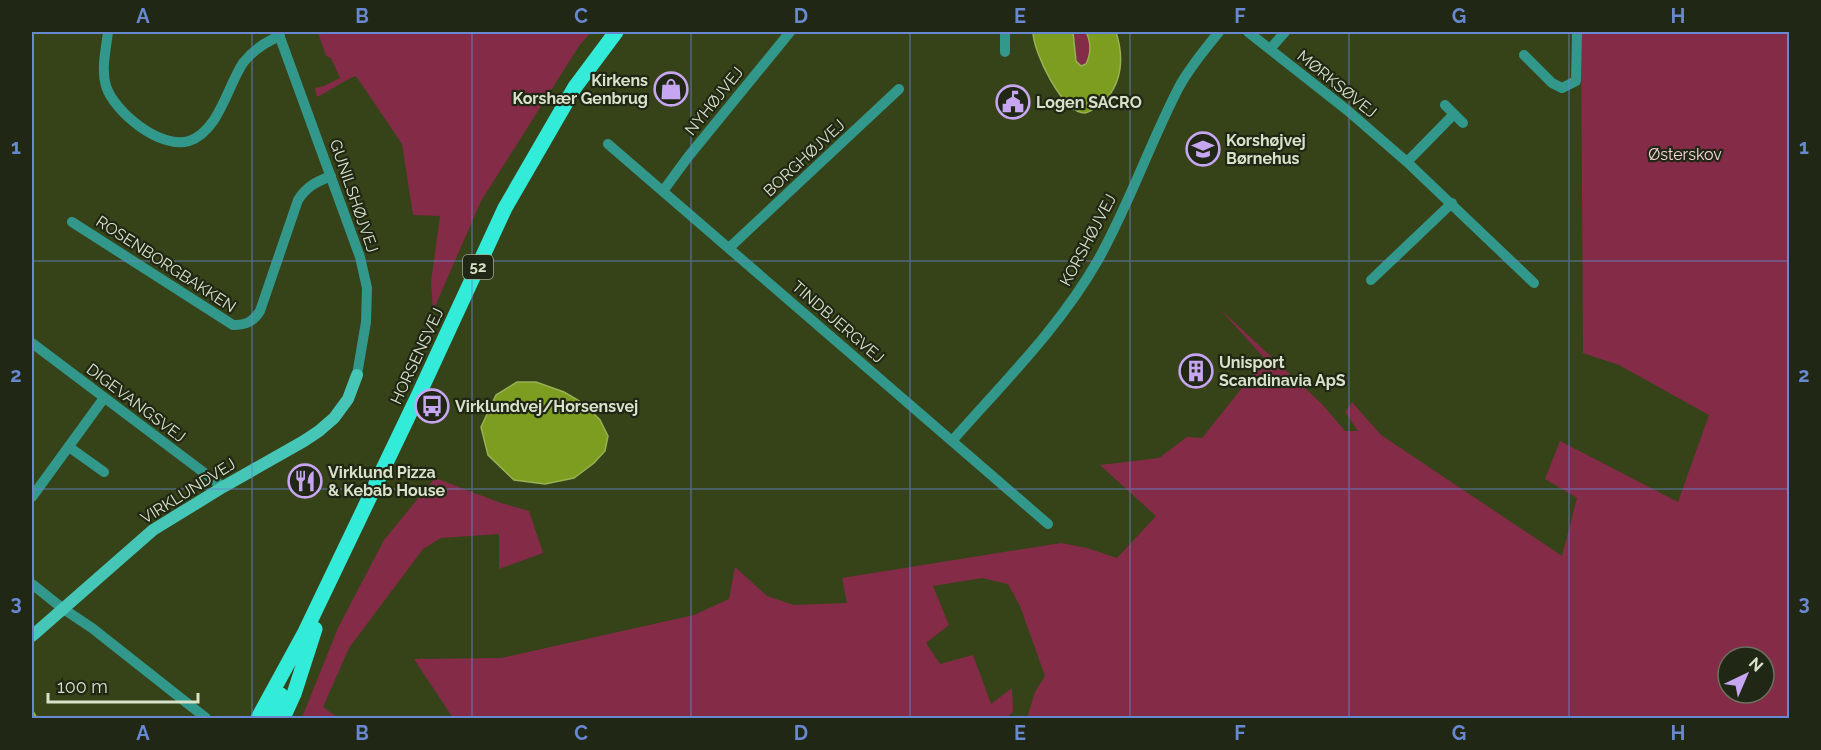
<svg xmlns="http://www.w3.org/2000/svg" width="1821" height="750" viewBox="0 0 1821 750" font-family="Raleway,sans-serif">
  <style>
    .green { fill: #842b48; fill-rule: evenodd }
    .water { fill: #7c9d20; stroke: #98b153; stroke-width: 1.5 }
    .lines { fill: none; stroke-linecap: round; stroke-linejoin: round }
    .stream { stroke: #98b153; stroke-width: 3 }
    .street { stroke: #32988c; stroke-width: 10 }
    .secondary { stroke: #45c6b6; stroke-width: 12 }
    .primary { stroke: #32ebd8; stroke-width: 15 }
    .grid { fill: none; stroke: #6889d2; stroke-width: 1.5; stroke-opacity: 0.55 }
    .labels { text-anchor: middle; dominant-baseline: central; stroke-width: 4.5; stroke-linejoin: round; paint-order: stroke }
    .shield { fill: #202714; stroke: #a1a993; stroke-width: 1.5 }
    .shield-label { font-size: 15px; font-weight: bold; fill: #d8e1c9 }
    .poi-label { font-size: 16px; font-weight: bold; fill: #d8e1c9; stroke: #202714; text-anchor: start }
    .street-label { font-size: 16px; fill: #d8e1c9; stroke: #202714 }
    .park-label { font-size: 16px; fill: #f5d6dc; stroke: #202714 }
    .neatline { fill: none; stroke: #6889d2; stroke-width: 2 }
    .grid-label { font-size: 20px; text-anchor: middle; font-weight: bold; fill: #6889d2 }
  </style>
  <rect width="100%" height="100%" fill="#364318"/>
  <!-- green -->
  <path class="green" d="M318,32H591L579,46L481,201L433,311L431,282L440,216L413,215L402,144L356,76C342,81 330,91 317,97L315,88L324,86L340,78L331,58L326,56Z
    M1073,32H1086C1091,42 1091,54 1086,64L1081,66C1073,57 1073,43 1073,32Z
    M1581,32H1789V718H1027L1035,692L1045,676L1020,606L1008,584L982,578L933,586L949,625L926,643L940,664L973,655L991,704L1012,688L1013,712L1006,718H453L414,659L501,658L694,615L729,599L735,567L767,596L794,605L847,603L842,578L1061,543L1087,548L1117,558L1156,516L1100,465L1159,458L1187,437L1202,438L1265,359L1219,308L1322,404L1345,431H1358L1345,412L1352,402L1381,435L1562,556L1577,498L1545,479L1560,441L1678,502L1709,415L1619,365L1583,353ZM1728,657H1764V693H1728Z
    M435,478L501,503L529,511L543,553L499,569V534L441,538L423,549L349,648L323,707L338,718H304L303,715L338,628L384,540Z"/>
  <!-- water -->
  <path class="water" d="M1033,32H1073L1076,61L1081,66L1086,64C1091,54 1091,42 1086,32H1116C1124,57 1123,85 1101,104C1097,107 1091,112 1085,113C1062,113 1033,51 1033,32Z
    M517,382H536L564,392L583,403L600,420L608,436L605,451L594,463L574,478L545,484L514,480L488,455L481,427L496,395Z"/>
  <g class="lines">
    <!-- stream -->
    <path class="stream" d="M32,711L36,718"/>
    <!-- street -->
    <path class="street" d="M108,32C106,49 101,69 106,86C114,112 161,150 189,141C219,131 227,87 243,63C253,50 265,42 280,36
      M278,32L360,257L367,288L366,322L357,375
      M1248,32L1347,110L1407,162L1534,283
      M1270,49L1285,32
      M1005,52V32
      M1524,55L1552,83L1562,88L1576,81L1577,32
      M1445,105L1463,123
      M608,144L1048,524
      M1407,162L1454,114
      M663,191L688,157L790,32
      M72,222L233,325C246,325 253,322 260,311L298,200C307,186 316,182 331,176
      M729,248L899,89
      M1371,280L1452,203
      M32,343L223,487
      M952,441C1003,383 1060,327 1098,260C1129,205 1150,143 1179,87C1190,67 1205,49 1219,32
      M69,447L104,472
      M32,497L104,398
      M32,584L62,608L92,628L206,718"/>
    <!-- secondary -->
    <path class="secondary" d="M32,636L153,530L223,487L304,441L319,431L334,418L348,399L357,375"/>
    <!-- primary -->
    <path class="primary" d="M258,718L305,632L419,394L505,208L575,87L616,32
      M271,718L281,695
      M283,718L294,694L315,629"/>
  </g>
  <!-- grid -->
  <path class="grid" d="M252,32V718M472,32V718M691,32V718M910,32V718M1130,32V718M1349,32V718M1569,32V718M32,261H1790M32,489H1790"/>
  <!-- icons -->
  <defs>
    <g id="shop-ring" transform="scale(1.725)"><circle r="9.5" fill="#202714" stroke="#c6a6f0" stroke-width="1.5"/><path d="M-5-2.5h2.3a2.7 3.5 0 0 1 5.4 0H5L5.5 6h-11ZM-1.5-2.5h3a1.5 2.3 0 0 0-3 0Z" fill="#c6a6f0"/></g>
    <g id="civic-ring" transform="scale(1.725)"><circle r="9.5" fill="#202714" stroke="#c6a6f0" stroke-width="1.5"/><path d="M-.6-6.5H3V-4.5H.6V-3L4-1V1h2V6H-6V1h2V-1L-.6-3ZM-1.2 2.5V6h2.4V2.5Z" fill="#c6a6f0"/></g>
    <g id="school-ring" transform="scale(1.725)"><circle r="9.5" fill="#202714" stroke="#c6a6f0" stroke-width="1.5"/><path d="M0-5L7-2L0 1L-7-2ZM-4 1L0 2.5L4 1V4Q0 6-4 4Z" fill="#c6a6f0"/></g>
    <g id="building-ring" transform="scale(1.725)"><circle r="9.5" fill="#202714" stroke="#c6a6f0" stroke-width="1.5"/><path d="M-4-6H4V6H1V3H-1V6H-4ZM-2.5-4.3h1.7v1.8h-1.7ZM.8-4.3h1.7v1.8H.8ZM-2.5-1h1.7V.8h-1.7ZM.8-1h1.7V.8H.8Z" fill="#c6a6f0"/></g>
    <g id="bus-ring" transform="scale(1.725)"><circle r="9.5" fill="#202714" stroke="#c6a6f0" stroke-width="1.5"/><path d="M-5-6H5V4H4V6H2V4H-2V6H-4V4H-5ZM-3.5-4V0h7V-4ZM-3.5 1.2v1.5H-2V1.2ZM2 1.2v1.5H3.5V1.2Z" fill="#c6a6f0"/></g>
    <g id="restaurant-ring" transform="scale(1.725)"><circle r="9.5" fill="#202714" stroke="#c6a6f0" stroke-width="1.5"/><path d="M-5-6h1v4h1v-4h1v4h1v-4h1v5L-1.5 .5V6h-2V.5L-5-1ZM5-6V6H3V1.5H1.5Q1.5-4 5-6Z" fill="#c6a6f0"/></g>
  </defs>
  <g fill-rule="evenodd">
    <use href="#shop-ring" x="671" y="89"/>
    <use href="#civic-ring" x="1013" y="102"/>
    <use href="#school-ring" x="1203" y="149"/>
    <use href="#building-ring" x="1196" y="371"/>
    <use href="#bus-ring" x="432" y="406"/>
    <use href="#restaurant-ring" x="305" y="481"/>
  </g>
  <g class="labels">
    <!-- shield labels -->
    <rect class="shield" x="463" y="255" width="30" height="24" rx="4.5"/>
    <g class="shield-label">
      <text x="478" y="267">52</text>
    </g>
    <!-- poi labels -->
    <g class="poi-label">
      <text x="648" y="80" text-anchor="end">Kirkens<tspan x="648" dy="18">Korshær Genbrug</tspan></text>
      <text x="1036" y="102">Logen SACRO</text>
      <text x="1226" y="140">Korshøjvej<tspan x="1226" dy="18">Børnehus</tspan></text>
      <text x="1219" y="362">Unisport<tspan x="1219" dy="18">Scandinavia ApS</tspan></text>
      <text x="455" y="406">Virklundvej/Horsensvej</text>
      <text x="328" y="472">Virklund Pizza<tspan x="328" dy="18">&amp; Kebab House</tspan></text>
    </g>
    <!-- street labels -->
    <g class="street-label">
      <text transform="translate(1337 84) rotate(39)">MØRKSØVEJ</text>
      <text transform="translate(714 101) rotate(-51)">NYHØJVEJ</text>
      <text transform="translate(804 158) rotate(-43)">BORGHØJVEJ</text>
      <text transform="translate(354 196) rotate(71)">GUNILSHØJVEJ</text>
      <text transform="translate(1088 240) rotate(-62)">KORSHØJVEJ</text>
      <text transform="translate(166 264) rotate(33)">ROSENBORGBAKKEN</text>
      <text transform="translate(838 322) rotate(41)">TINDBJERGVEJ</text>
      <text transform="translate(417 356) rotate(-65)">HORSENSVEJ</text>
      <text transform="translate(136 403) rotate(37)">DIGEVANGSVEJ</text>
      <text transform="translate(188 491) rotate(-32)">VIRKLUNDVEJ</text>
    </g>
    <!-- park labels -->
    <g class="park-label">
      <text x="1685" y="154">Østerskov</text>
    </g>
  </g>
  <!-- border -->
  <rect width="1821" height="750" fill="none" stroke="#202714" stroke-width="66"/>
  <!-- north arrow -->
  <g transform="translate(1746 675) rotate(44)"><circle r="28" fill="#202714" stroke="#6a715c" stroke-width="1.5"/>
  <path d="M0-4.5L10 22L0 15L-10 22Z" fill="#c6a6f0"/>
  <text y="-9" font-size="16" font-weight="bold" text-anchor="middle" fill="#d8e1c9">N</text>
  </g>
  <!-- scale -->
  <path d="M48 693v9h150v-9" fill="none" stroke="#d8e1c9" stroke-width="3"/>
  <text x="57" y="693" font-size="18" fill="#d8e1c9" stroke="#202714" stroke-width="4.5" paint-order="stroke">100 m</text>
  <rect x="33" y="33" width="1755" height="684" class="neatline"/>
  <g class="grid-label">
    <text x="143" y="23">A</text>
    <text x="362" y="23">B</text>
    <text x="581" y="23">C</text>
    <text x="801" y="23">D</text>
    <text x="1020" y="23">E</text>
    <text x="1240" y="23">F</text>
    <text x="1459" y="23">G</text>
    <text x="1678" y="23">H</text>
    <text x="16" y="154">1</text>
    <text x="1804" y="154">1</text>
    <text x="16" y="382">2</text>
    <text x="1804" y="382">2</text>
    <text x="16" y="610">3</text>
    <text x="1804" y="610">3</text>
    <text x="143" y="740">A</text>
    <text x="362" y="740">B</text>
    <text x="581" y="740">C</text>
    <text x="801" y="740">D</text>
    <text x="1020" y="740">E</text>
    <text x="1240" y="740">F</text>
    <text x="1459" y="740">G</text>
    <text x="1678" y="740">H</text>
  </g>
</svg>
